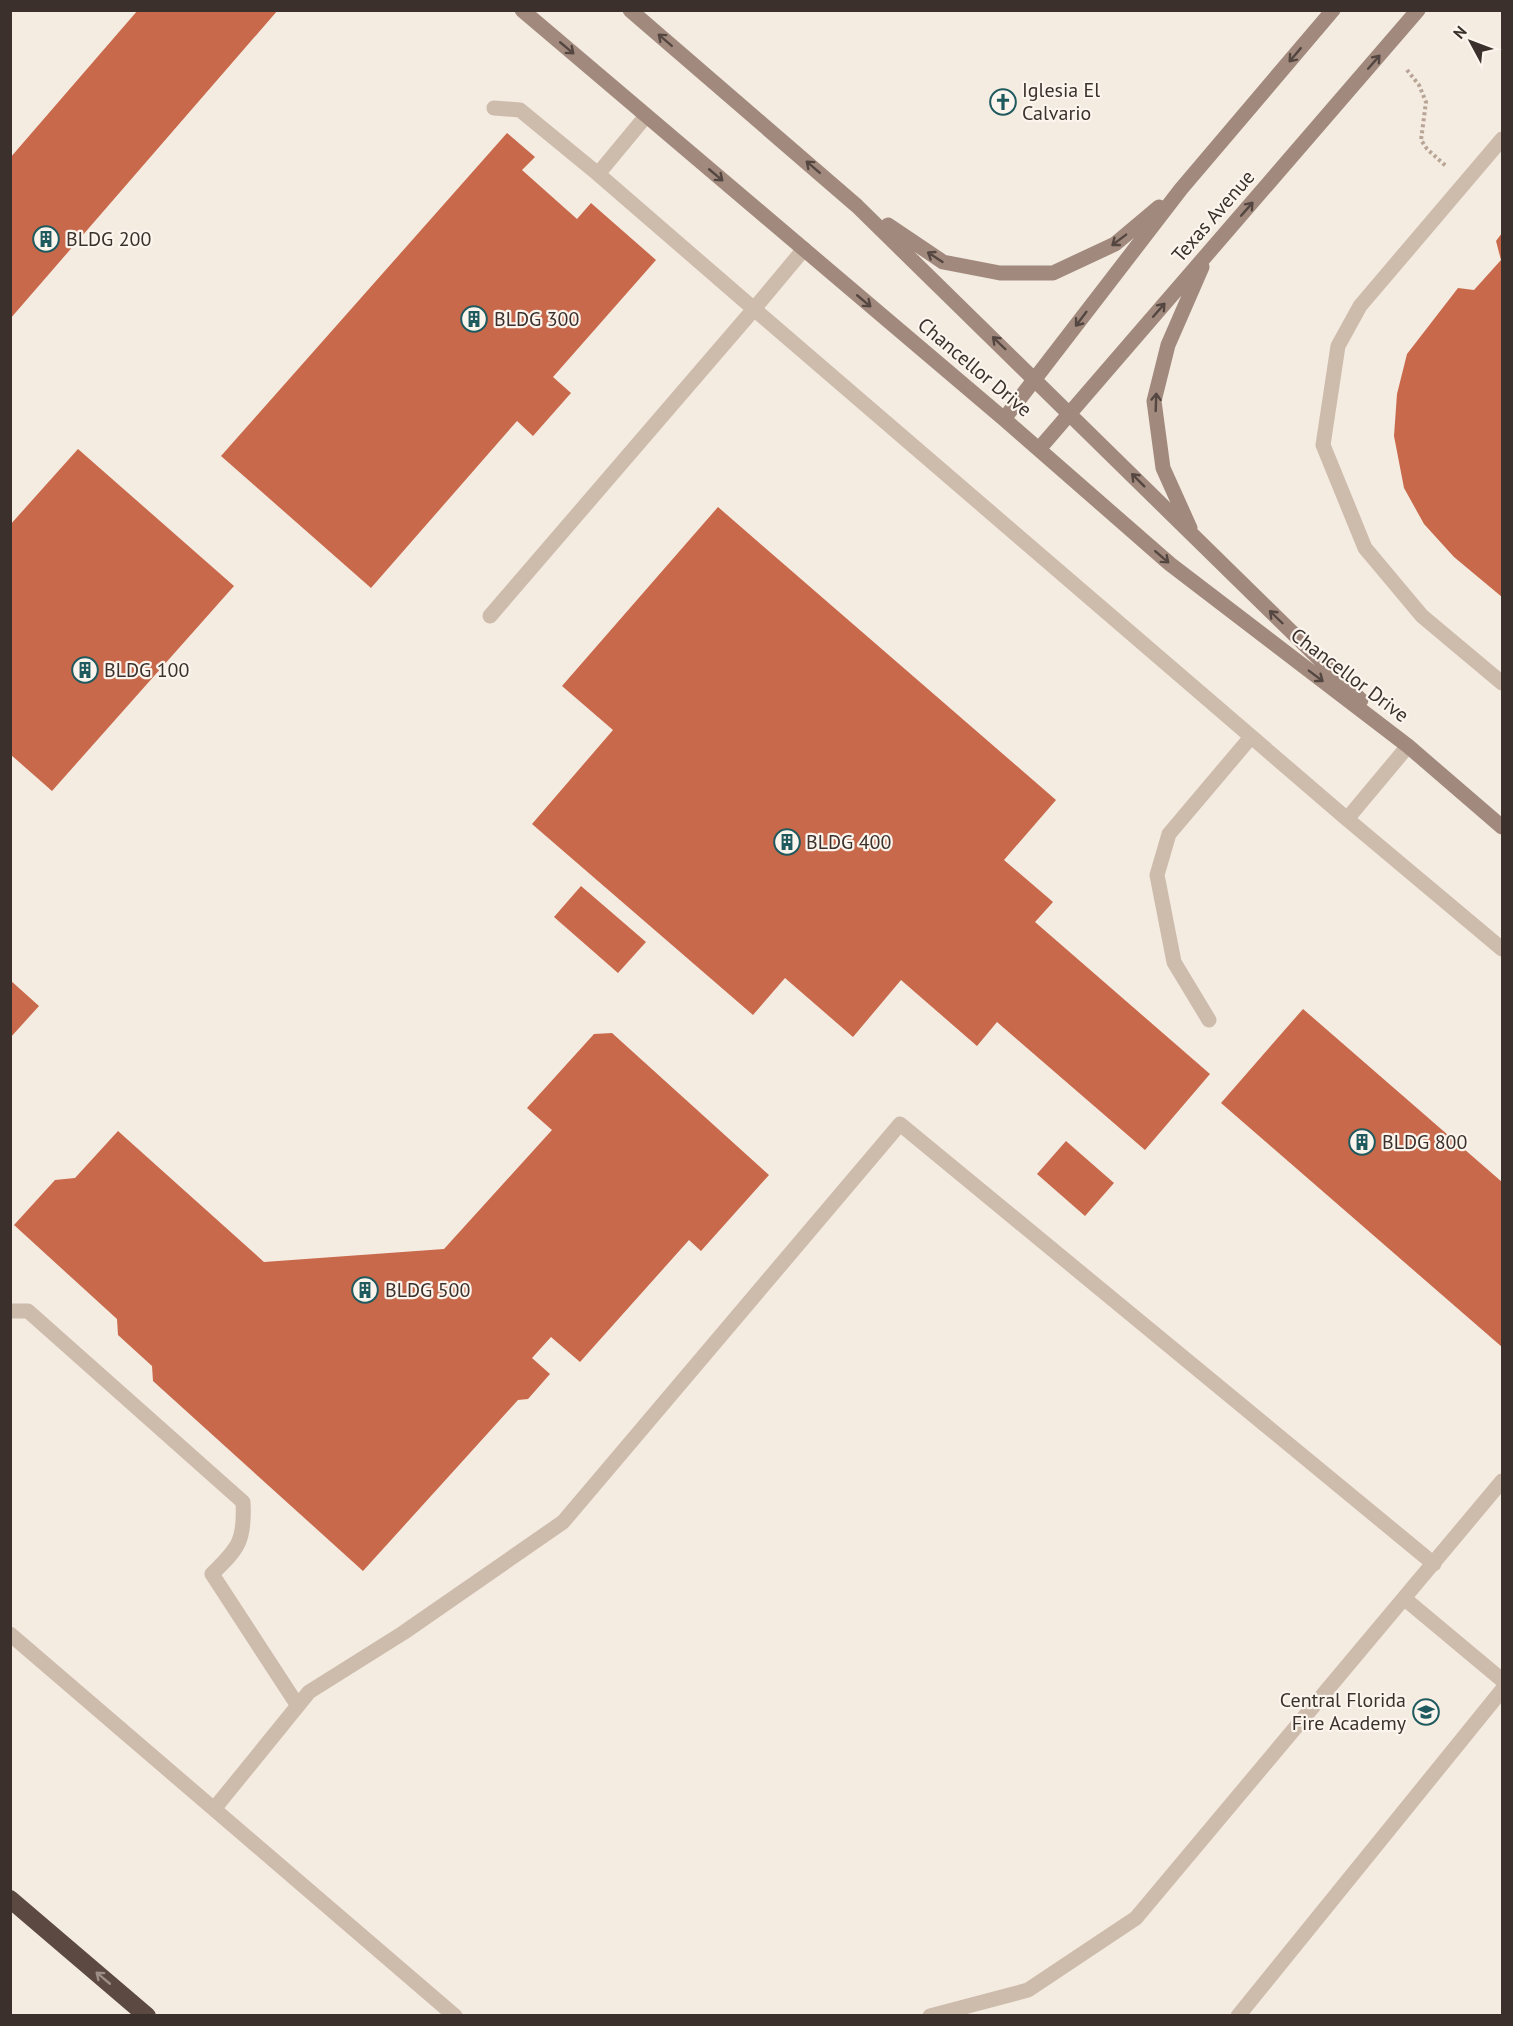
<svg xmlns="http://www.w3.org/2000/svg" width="1513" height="2026" viewBox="0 0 1513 2026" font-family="'PT Sans',sans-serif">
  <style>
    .building { fill: #c8694b }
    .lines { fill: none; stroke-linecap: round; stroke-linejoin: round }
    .path { stroke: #b9a596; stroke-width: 4; stroke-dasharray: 3 3; stroke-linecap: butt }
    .lane { stroke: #cdbbac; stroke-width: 15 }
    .secondary { stroke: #a18a7d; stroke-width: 15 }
    .highway { stroke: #5c4a42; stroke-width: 18 }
    .oneway { stroke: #544640 }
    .oneway2 { stroke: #9c8e87 }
    .labels { text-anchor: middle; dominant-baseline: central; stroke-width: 4.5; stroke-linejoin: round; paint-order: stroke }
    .poi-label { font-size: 20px; fill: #3b302b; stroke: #fbf5ee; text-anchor: start }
    .street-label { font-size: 20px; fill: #3b302b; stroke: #fbf5ee }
  </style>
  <rect width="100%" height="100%" fill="#f4ebe1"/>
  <!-- building -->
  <path class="building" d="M138,10H278L10,319V158Z
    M507,133L535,157L522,170L577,219L591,203L656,260L553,377L571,393L533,436L517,421L371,588L221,456Z
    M1502,233V597L1454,557L1424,524L1404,488L1394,436L1397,394L1407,354L1458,288L1474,290L1501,260L1496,241Z
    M78,449L234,586L52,791L10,754V525Z
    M718,507L1056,800L1004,860L1053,902L1035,922L1210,1074L1145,1150L997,1022L977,1046L901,980L853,1037L785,978L753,1015L532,824L613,730L562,686Z
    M581,886L646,942L618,973L554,917Z
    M10,980L39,1006L10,1038Z
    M1303,1009L1502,1182V1347L1221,1103Z
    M612,1033L769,1175L701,1251L689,1240L580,1362L551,1337L532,1358L550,1374L528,1399L518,1400L363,1571L153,1381L152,1366L118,1335L117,1319L14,1225L55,1180L75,1178L118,1131L264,1262L444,1249L552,1130L527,1108L594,1034Z
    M1066,1141L1114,1183L1085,1216L1037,1174Z"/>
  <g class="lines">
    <!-- path -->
    <path class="path" d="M1407,70L1419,85L1426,102L1421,140L1427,149L1446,166"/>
    <!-- lane -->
    <path class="lane" d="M494,108L520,110L598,174
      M1502,139L1360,306L1338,346L1323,445L1365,548L1422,616L1502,683
      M804,249L754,309L1347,819
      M490,616L754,309L598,174L646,116
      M1408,746L1347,819L1502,949
      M1209,1020L1174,962L1157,875L1169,834L1251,737
      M10,1311H28L243,1502C245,1540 239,1548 212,1574L298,1706
      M1405,1599L1502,1680
      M10,1634L455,2016
      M214,1809L309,1692L403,1633L563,1522L900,1124L1434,1564
      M930,2016L1028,1990L1136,1918L1502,1481
      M1238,2016L1502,1690"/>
    <!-- secondary -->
    <path class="secondary" d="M522,10L1004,419L1170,564L1408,746L1502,827
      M630,10L857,206L1361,700
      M888,225L943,262L1000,273H1053L1115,244L1159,207
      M1004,419L1181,189L1333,10
      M1039,449L1418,10
      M1190,528L1163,468L1154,401L1168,345L1202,267"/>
    <!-- highway -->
    <path class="highway" d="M10,1899L147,2016"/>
  </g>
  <!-- one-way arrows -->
  <defs><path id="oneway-shaft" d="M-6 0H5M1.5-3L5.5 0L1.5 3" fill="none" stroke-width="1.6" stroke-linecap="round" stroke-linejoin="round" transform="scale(1.5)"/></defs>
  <g class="oneway">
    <use href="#oneway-shaft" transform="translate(665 40) rotate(-139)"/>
    <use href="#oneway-shaft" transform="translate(567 48) rotate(40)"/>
    <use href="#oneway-shaft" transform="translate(1295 55) rotate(130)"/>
    <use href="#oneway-shaft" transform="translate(1374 62) rotate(-49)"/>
    <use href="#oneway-shaft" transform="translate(813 167) rotate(-139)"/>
    <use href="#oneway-shaft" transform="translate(716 175) rotate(40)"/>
    <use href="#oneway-shaft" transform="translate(1247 209) rotate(-49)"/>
    <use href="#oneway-shaft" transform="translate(1119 240) rotate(143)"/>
    <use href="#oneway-shaft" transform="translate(935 257) rotate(-147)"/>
    <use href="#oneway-shaft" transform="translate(864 301) rotate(40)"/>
    <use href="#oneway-shaft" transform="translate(1159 310) rotate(-49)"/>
    <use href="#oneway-shaft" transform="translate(1081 319) rotate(127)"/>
    <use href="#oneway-shaft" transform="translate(999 343) rotate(-136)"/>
    <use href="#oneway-shaft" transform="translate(1156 402) rotate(-88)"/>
    <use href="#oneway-shaft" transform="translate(1138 480) rotate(-135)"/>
    <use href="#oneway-shaft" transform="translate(1162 557) rotate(41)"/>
    <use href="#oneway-shaft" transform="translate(1276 617) rotate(-136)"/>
    <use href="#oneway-shaft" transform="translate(1316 676) rotate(37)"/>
  </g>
  <use class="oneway2" href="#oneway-shaft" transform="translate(103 1978) rotate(-140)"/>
  <!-- icons -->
  <defs>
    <g id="church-ring" transform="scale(1.35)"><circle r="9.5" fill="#fbf5ee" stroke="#1f5a5e" stroke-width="1.5"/><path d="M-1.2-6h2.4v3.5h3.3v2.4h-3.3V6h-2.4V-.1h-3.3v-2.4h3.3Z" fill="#1f5a5e"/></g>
    <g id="building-ring" transform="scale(1.35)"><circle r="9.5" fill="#fbf5ee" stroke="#1f5a5e" stroke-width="1.5"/><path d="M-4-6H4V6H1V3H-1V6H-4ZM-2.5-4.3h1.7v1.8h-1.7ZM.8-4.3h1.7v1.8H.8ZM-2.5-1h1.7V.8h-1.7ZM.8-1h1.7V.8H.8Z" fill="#1f5a5e"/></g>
    <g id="school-ring" transform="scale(1.35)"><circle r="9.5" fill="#fbf5ee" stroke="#1f5a5e" stroke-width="1.5"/><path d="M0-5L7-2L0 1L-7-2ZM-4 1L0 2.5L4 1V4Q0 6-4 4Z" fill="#1f5a5e"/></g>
  </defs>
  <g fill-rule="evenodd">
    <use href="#church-ring" x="1003" y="102"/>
    <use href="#building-ring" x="46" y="239"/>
    <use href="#building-ring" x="474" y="319"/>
    <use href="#building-ring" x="85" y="670"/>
    <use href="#building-ring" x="787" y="842"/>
    <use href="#building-ring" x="1362" y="1142"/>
    <use href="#building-ring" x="365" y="1290"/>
    <use href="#school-ring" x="1426" y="1712"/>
  </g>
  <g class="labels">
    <!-- poi labels -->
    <g class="poi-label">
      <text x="1022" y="90">Iglesia El<tspan x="1022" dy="23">Calvario</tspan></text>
      <text x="66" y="239">BLDG 200</text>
      <text x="494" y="319">BLDG 300</text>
      <text x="104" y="670">BLDG 100</text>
      <text x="806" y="842">BLDG 400</text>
      <text x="1382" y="1142">BLDG 800</text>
      <text x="385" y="1290">BLDG 500</text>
      <text x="1406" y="1700" text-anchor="end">Central Florida<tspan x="1406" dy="23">Fire Academy</tspan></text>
    </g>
    <!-- street labels -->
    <g class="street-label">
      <text transform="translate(1213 216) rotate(-49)">Texas Avenue</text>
      <text transform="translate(975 367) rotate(40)">Chancellor Drive</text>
      <text transform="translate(1350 675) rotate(37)">Chancellor Drive</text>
    </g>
  </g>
  <!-- border -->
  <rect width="1513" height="2026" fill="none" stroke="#3b302b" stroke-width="24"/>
  <!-- north arrow -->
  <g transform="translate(1471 42) rotate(311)" stroke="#fbf5ee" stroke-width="4.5" paint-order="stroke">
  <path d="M0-4.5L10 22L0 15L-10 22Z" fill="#3b302b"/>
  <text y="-9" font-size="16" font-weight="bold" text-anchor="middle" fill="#3b302b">N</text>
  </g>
</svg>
